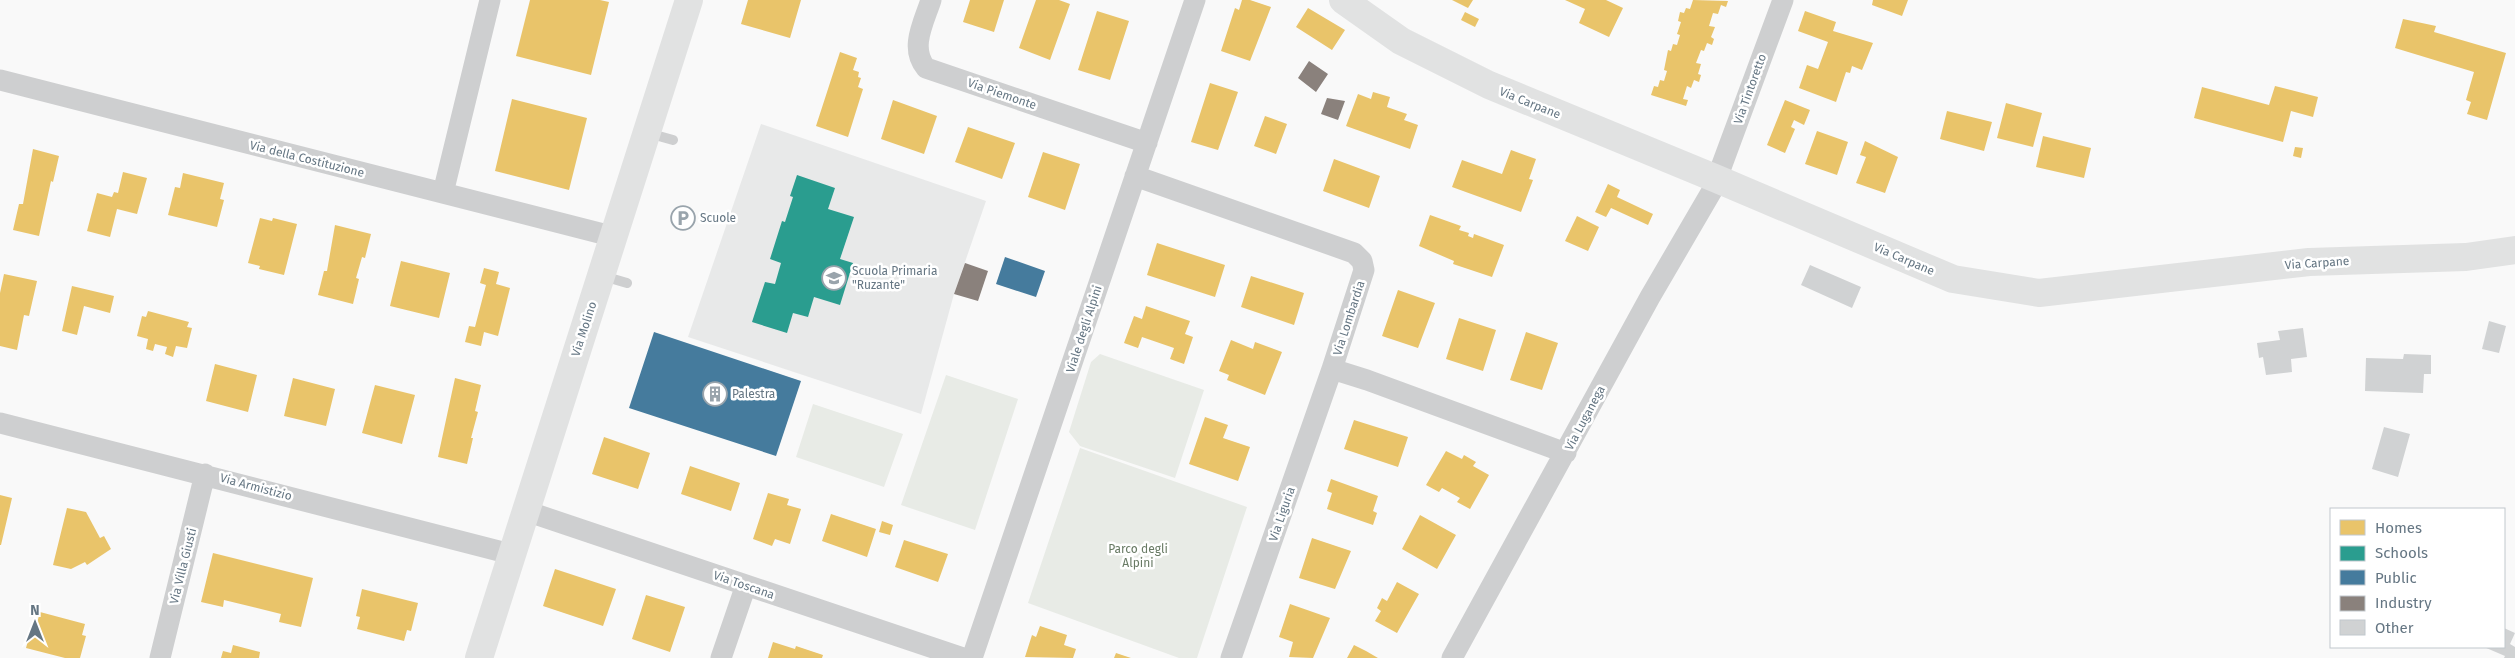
<svg xmlns="http://www.w3.org/2000/svg" width="2515" height="658" viewBox="0 0 2515 658" font-family="'Fira Sans',sans-serif">
  <style>
    .built { fill: #e8e9e9 }
    .green { fill: #e8ebe6 }
    .homes { fill: #e9c46a }
    .schools { fill: #2a9d8f }
    .public { fill: #457b9d }
    .industry { fill: #8a817c }
    .building { fill: #d0d2d3 }
    .lines { fill: none; stroke-linecap: round; stroke-linejoin: round }
    .lane { stroke: #cecfd0; stroke-width: 10 }
    .street { stroke: #cecfd0; stroke-width: 21 }
    .secondary { stroke: #e1e2e2; stroke-width: 28 }
    .labels { text-anchor: middle; dominant-baseline: central; stroke-width: 5; stroke-linejoin: round; paint-order: stroke }
    .street-label { font-size: 12px; fill: #657683; stroke: #fff }
    .poi-label { font-size: 12px; fill: #657683; stroke: #fff; text-anchor: start }
    .park-label { font-size: 12px; fill: #687a64; stroke: #fff }
  </style>
  <rect width="100%" height="100%" fill="#f9f9f9"/>
  <!-- built -->
  <path class="built" d="M761,124L986,201L954,294L921,414L688,337Z"/>
  <!-- green -->
  <path class="green" d="M1100,354L1204,390L1175,478L1080,446L1069,432L1091,362Z
    M946,375L1018,399L975,530L901,505Z
    M813,404L903,434L884,487L796,457Z
    M1080,448L1247,507L1197,658H1179L1028,603Z"/>
  <!-- homes -->
  <path class="homes" d="M530,0H600L609,2L591,75L516,56Z
    M748,0H801L790,38L741,24Z
    M970,0H1004L994,32L963,22Z
    M1036,0H1059L1070,4L1050,60L1019,48Z
    M1242,0H1250L1271,7L1250,61L1221,51L1235,8L1239,10Z
    M1452,0H1473L1468,8Z
    M1565,0H1606L1623,8L1609,37L1579,23L1585,9Z
    M1693,0L1728,1L1726,7L1721,5L1718,14L1713,13L1709,26L1715,27L1711,37L1714,39L1712,45L1707,43L1704,51L1701,50L1696,63L1701,64L1698,74L1701,75L1699,82L1694,80L1691,88L1687,86L1683,99L1688,100L1686,106L1651,95L1654,86L1658,87L1660,80L1664,81L1667,71L1664,70L1668,50L1671,51L1673,44L1677,45L1680,35L1677,34L1681,22L1678,21L1680,12L1684,13L1686,8L1690,9Z
    M1873,0H1908L1902,16L1872,5Z
    M1308,8L1345,30L1332,50L1296,27Z
    M1097,11L1129,21L1110,80L1078,70Z
    M1805,11L1836,22L1833,31L1873,43L1862,70L1852,66L1850,73L1846,72L1836,102L1799,88L1807,65L1818,69L1828,42L1798,31Z
    M1465,12L1479,19L1475,27L1461,20Z
    M2403,19L2436,26L2434,32L2506,53L2487,120L2467,114L2471,102L2466,100L2474,72L2395,48Z
    M840,52L857,58L853,70L859,72L858,77L861,78L858,87L863,89L848,137L816,126Z
    M1210,83L1238,92L1218,150L1191,142Z
    M2275,86L2318,97L2313,117L2291,111L2283,142L2194,118L2202,87L2269,105Z
    M1373,92L1390,97L1387,107L1407,114L1404,120L1418,125L1410,149L1346,126L1358,94L1371,99Z
    M512,99L587,118L569,190L495,171Z
    M893,100L937,116L924,154L881,139Z
    M1785,100L1810,110L1804,125L1794,120L1791,127L1795,129L1785,153L1767,145Z
    M2006,103L2042,113L2033,147L1997,138Z
    M1947,111L1992,122L1984,151L1940,139Z
    M1265,116L1287,124L1276,154L1254,146Z
    M968,127L1015,143L1002,179L955,162Z
    M1817,131L1848,142L1837,175L1805,164Z
    M2043,136L2091,148L2084,178L2036,167Z
    M1865,141L1898,157L1885,193L1856,183L1866,157L1860,155Z
    M2295,147L2303,148L2301,158L2293,156Z
    M33,149L59,156L53,182L51,181L39,236L13,230L19,204H23Z
    M1511,150L1536,159L1529,179L1533,180L1521,212L1452,187L1462,160L1502,174Z
    M1043,152L1080,164L1065,210L1028,197Z
    M1334,159L1380,176L1369,208L1323,191Z
    M123,172L147,178L137,214L117,209L110,237L87,231L97,193L112,197L114,192L118,193Z
    M183,173L224,183L220,199L224,200L217,227L168,215L175,187L180,188Z
    M1608,184L1620,190L1617,197L1653,214L1648,225L1611,208L1606,217L1595,212Z
    M1430,215L1461,226L1459,230L1469,233L1468,236L1473,238L1474,234L1504,245L1492,277L1453,264L1454,261L1419,246Z
    M1577,216L1599,227L1588,251L1565,241Z
    M260,218L272,221L273,218L297,224L284,275L259,269L260,266L248,263Z
    M335,225L371,234L365,258L362,257L356,278L359,279L353,304L318,295L324,271H327Z
    M1157,243L1225,265L1215,297L1147,275Z
    M401,261L450,273L439,318L390,306Z
    M484,268L499,272L496,284L510,288L498,336L484,332L481,346L465,342L469,326L475,327L486,285L480,283Z
    M4,274L37,281L29,316L24,315L17,350L0,346V293Z
    M1251,276L1304,293L1294,325L1241,307Z
    M72,286L114,296L110,313L84,306L77,335L62,331Z
    M1398,290L1435,303L1418,348L1382,336Z
    M1146,306L1190,321L1185,334L1193,337L1184,364L1170,359L1174,348L1142,337L1138,348L1124,343L1134,316L1142,319Z
    M148,311L189,322L187,327L192,328L187,348L176,346L173,357L165,354L167,347L155,344L153,351L146,349L148,339L137,336L142,316L146,317Z
    M1459,318L1496,330L1483,371L1446,359Z
    M1526,332L1558,343L1542,390L1510,380Z
    M1231,340L1253,349L1255,342L1282,352L1265,395L1227,380L1229,375L1219,371Z
    M215,364L257,375L248,412L206,401Z
    M293,378L335,389L326,426L284,416Z
    M455,378L481,385L475,411L478,412L471,438H473L467,464L438,457Z
    M375,385L415,395L402,444L362,433Z
    M1205,417L1228,425L1223,438L1250,447L1238,481L1189,464Z
    M1354,420L1408,437L1398,467L1344,449Z
    M604,437L650,453L638,489L592,474Z
    M1446,451L1462,459L1464,455L1476,462L1473,466L1489,475L1470,509L1457,502L1460,498L1442,488L1439,492L1426,485Z
    M690,466L740,483L731,511L681,494Z
    M1331,479L1378,496L1373,511L1377,513L1373,525L1327,509L1332,493L1327,491Z
    M768,493L789,499L787,505L801,509L790,544L775,539L772,546L753,539Z
    M0,495L12,498L1,545H0Z
    M67,508L86,512L100,538L104,536L111,549L87,565L85,562L71,569L53,565Z
    M831,514L876,529L867,557L822,541Z
    M1420,515L1456,535L1437,569L1402,549Z
    M882,521L893,525L890,535L879,532Z
    M1312,538L1351,551L1335,589L1299,578Z
    M904,540L948,554L938,582L895,567Z
    M213,553L313,578L301,627L279,622L281,614L224,600L223,607L201,602Z
    M555,569L616,589L603,626L543,606Z
    M1397,582L1419,594L1397,633L1375,621L1381,611L1377,608L1382,598L1387,601Z
    M362,589L418,603L411,631L407,630L404,641L357,629L360,617L356,616Z
    M646,595L685,607L670,652L632,639Z
    M1290,604L1330,618L1313,658L1289,657L1293,642L1279,637Z
    M40,612L85,624L82,635L86,636L80,658H65L26,648L33,622L37,623Z
    M1040,626L1067,635L1064,645L1076,649L1073,658L1025,657L1032,635L1036,637Z
    M773,642L795,649L796,646L823,655L822,658H768Z
    M233,645L260,652L259,658H221L223,651L231,653Z
    M1354,645L1366,651L1378,658H1347Z
    M1116,653L1131,658H1114Z"/>
  <!-- schools -->
  <path class="schools" d="M797,175L835,188L828,209L854,217L840,259L853,263L840,305L814,297L808,317L793,313L787,333L752,322L765,282L775,284L781,263L770,259L782,221L785,222L793,197L790,196Z"/>
  <!-- public -->
  <path class="public" d="M1005,257L1045,271L1036,297L996,284Z
    M654,332L801,381L776,456L629,408Z"/>
  <!-- industry -->
  <path class="industry" d="M1309,61L1328,74L1316,92L1298,78Z
    M1327,98L1345,101L1338,120L1321,114Z
    M965,263L988,271L978,301L954,294Z"/>
  <!-- building -->
  <path class="building" d="M1810,265L1861,287L1852,308L1801,285Z
    M2489,321L2506,326L2499,353L2482,349Z
    M2303,328L2307,357L2291,359L2292,372L2266,375L2263,357L2259,358L2257,343L2280,340L2278,331Z
    M2404,354L2431,355V374H2424L2423,393L2365,391L2366,358L2403,359Z
    M2384,427L2410,434L2398,477L2372,469Z
    M2504,628L2515,633L2510,644L2515,647V658H2504L2505,656L2484,647H2504Z"/>
  <g class="lines">
    <!-- lane -->
    <path class="lane" d="M648,133L673,140
      M603,276L627,283"/>
    <!-- street -->
    <path class="street" d="M931,0C924,22 909,48 926,68L1147,143
      M0,80L615,237
      M1135,176L1354,253L1362,261L1364,270L1332,369L1367,380L1566,453
      M443,193L490,0
      M0,423L511,554
      M526,511L963,658
      M160,658L205,474
      M721,658L746,585
      M972,658L1195,0
      M1231,658L1332,369
      M1452,658L1650,297L1713,189L1783,0"/>
    <!-- secondary -->
    <path class="secondary" d="M1343,0L1401,41L1489,85L1717,179L1953,279L2039,293L2309,262L2466,257L2515,250
      M479,658L689,0"/>
  </g>
  <!-- icons -->
  <defs>
    <g id="parking-ring" transform="scale(1.25)"><circle r="9.5" fill="#fff" stroke="#99a4ac" stroke-width="1.5"/><path d="M-3.5-5.5H1a3.5 3.5 0 0 1 0 7H-1V5.5H-3.5ZM-1-3.4V-.6H.8a1.4 1.4 0 0 0 0-2.8Z" fill="#99a4ac"/></g>
    <g id="school-ring" transform="scale(1.25)"><circle r="9.5" fill="#fff" stroke="#99a4ac" stroke-width="1.5"/><path d="M0-5L7-2L0 1L-7-2ZM-4 1L0 2.5L4 1V4Q0 6-4 4Z" fill="#99a4ac"/></g>
    <g id="building-ring" transform="scale(1.25)"><circle r="9.5" fill="#fff" stroke="#99a4ac" stroke-width="1.5"/><path d="M-4-6H4V6H1V3H-1V6H-4ZM-2.5-4.3h1.7v1.8h-1.7ZM.8-4.3h1.7v1.8H.8ZM-2.5-1h1.7V.8h-1.7ZM.8-1h1.7V.8H.8Z" fill="#99a4ac"/></g>
  </defs>
  <g fill-rule="evenodd">
    <use href="#parking-ring" x="683" y="218"/>
    <use href="#school-ring" x="834" y="278"/>
    <use href="#building-ring" x="715" y="394"/>
  </g>
  <g class="labels">
    <!-- street labels -->
    <g class="street-label">
      <text transform="translate(1750 89) rotate(-70)">Via Tintoretto</text>
      <text transform="translate(1002 94) rotate(19)">Via Piemonte</text>
      <text transform="translate(1530 103) rotate(22)">Via Carpane</text>
      <text transform="translate(307 159) rotate(14)">Via della Costituzione</text>
      <text transform="translate(1904 259) rotate(23)">Via Carpane</text>
      <text transform="translate(2317 263) rotate(-4)">Via Carpane</text>
      <text transform="translate(1349 318) rotate(-72)">Via Lombardia</text>
      <text transform="translate(584 329) rotate(-72)">Via Molino</text>
      <text transform="translate(1084 329) rotate(-72)">Viale degli Alpini</text>
      <text transform="translate(1585 418) rotate(-62)">Via Luganega</text>
      <text transform="translate(256 487) rotate(15)">Via Armistizio</text>
      <text transform="translate(1282 514) rotate(-71)">Via Liguria</text>
      <text transform="translate(183 566) rotate(-76)">Via Villa Giusti</text>
      <text transform="translate(744 585) rotate(19)">Via Toscana</text>
    </g>
    <!-- poi labels -->
    <g class="poi-label">
      <text x="700" y="218">Scuole</text>
      <text x="852" y="271">Scuola Primaria<tspan x="852" dy="14">"Ruzante"</tspan></text>
      <text x="732" y="394">Palestra</text>
    </g>
    <!-- park labels -->
    <g class="park-label">
      <text x="1138" y="549">Parco degli<tspan x="1138" dy="14">Alpini</tspan></text>
    </g>
  </g>
  <!-- legend -->
  <rect x="2330" y="508" width="175" height="140" fill="#ffffff" stroke="#c1c8cd"/>
  <rect x="2340" y="520" width="25" height="15" fill="#e9c46a" stroke="#c1c8cd"/>
  <text x="2375" y="533" font-size="15" fill="#657683">Homes</text>
  <rect x="2340" y="546" width="25" height="15" fill="#2a9d8f" stroke="#c1c8cd"/>
  <text x="2375" y="558" font-size="15" fill="#657683">Schools</text>
  <rect x="2340" y="570" width="25" height="15" fill="#457b9d" stroke="#c1c8cd"/>
  <text x="2375" y="583" font-size="15" fill="#657683">Public</text>
  <rect x="2340" y="596" width="25" height="15" fill="#8a817c" stroke="#c1c8cd"/>
  <text x="2375" y="608" font-size="15" fill="#657683">Industry</text>
  <rect x="2340" y="620" width="25" height="15" fill="#d0d2d3" stroke="#c1c8cd"/>
  <text x="2375" y="633" font-size="15" fill="#657683">Other</text>
  <!-- north arrow -->
  <g transform="translate(35 623)" stroke="#ffffff" stroke-width="4" paint-order="stroke">
  <path d="M0-4L9 19L0 12L-9 19Z" fill="#657683"/>
  <text y="-8" font-size="14" font-weight="bold" text-anchor="middle" fill="#657683">N</text>
  </g>
</svg>
